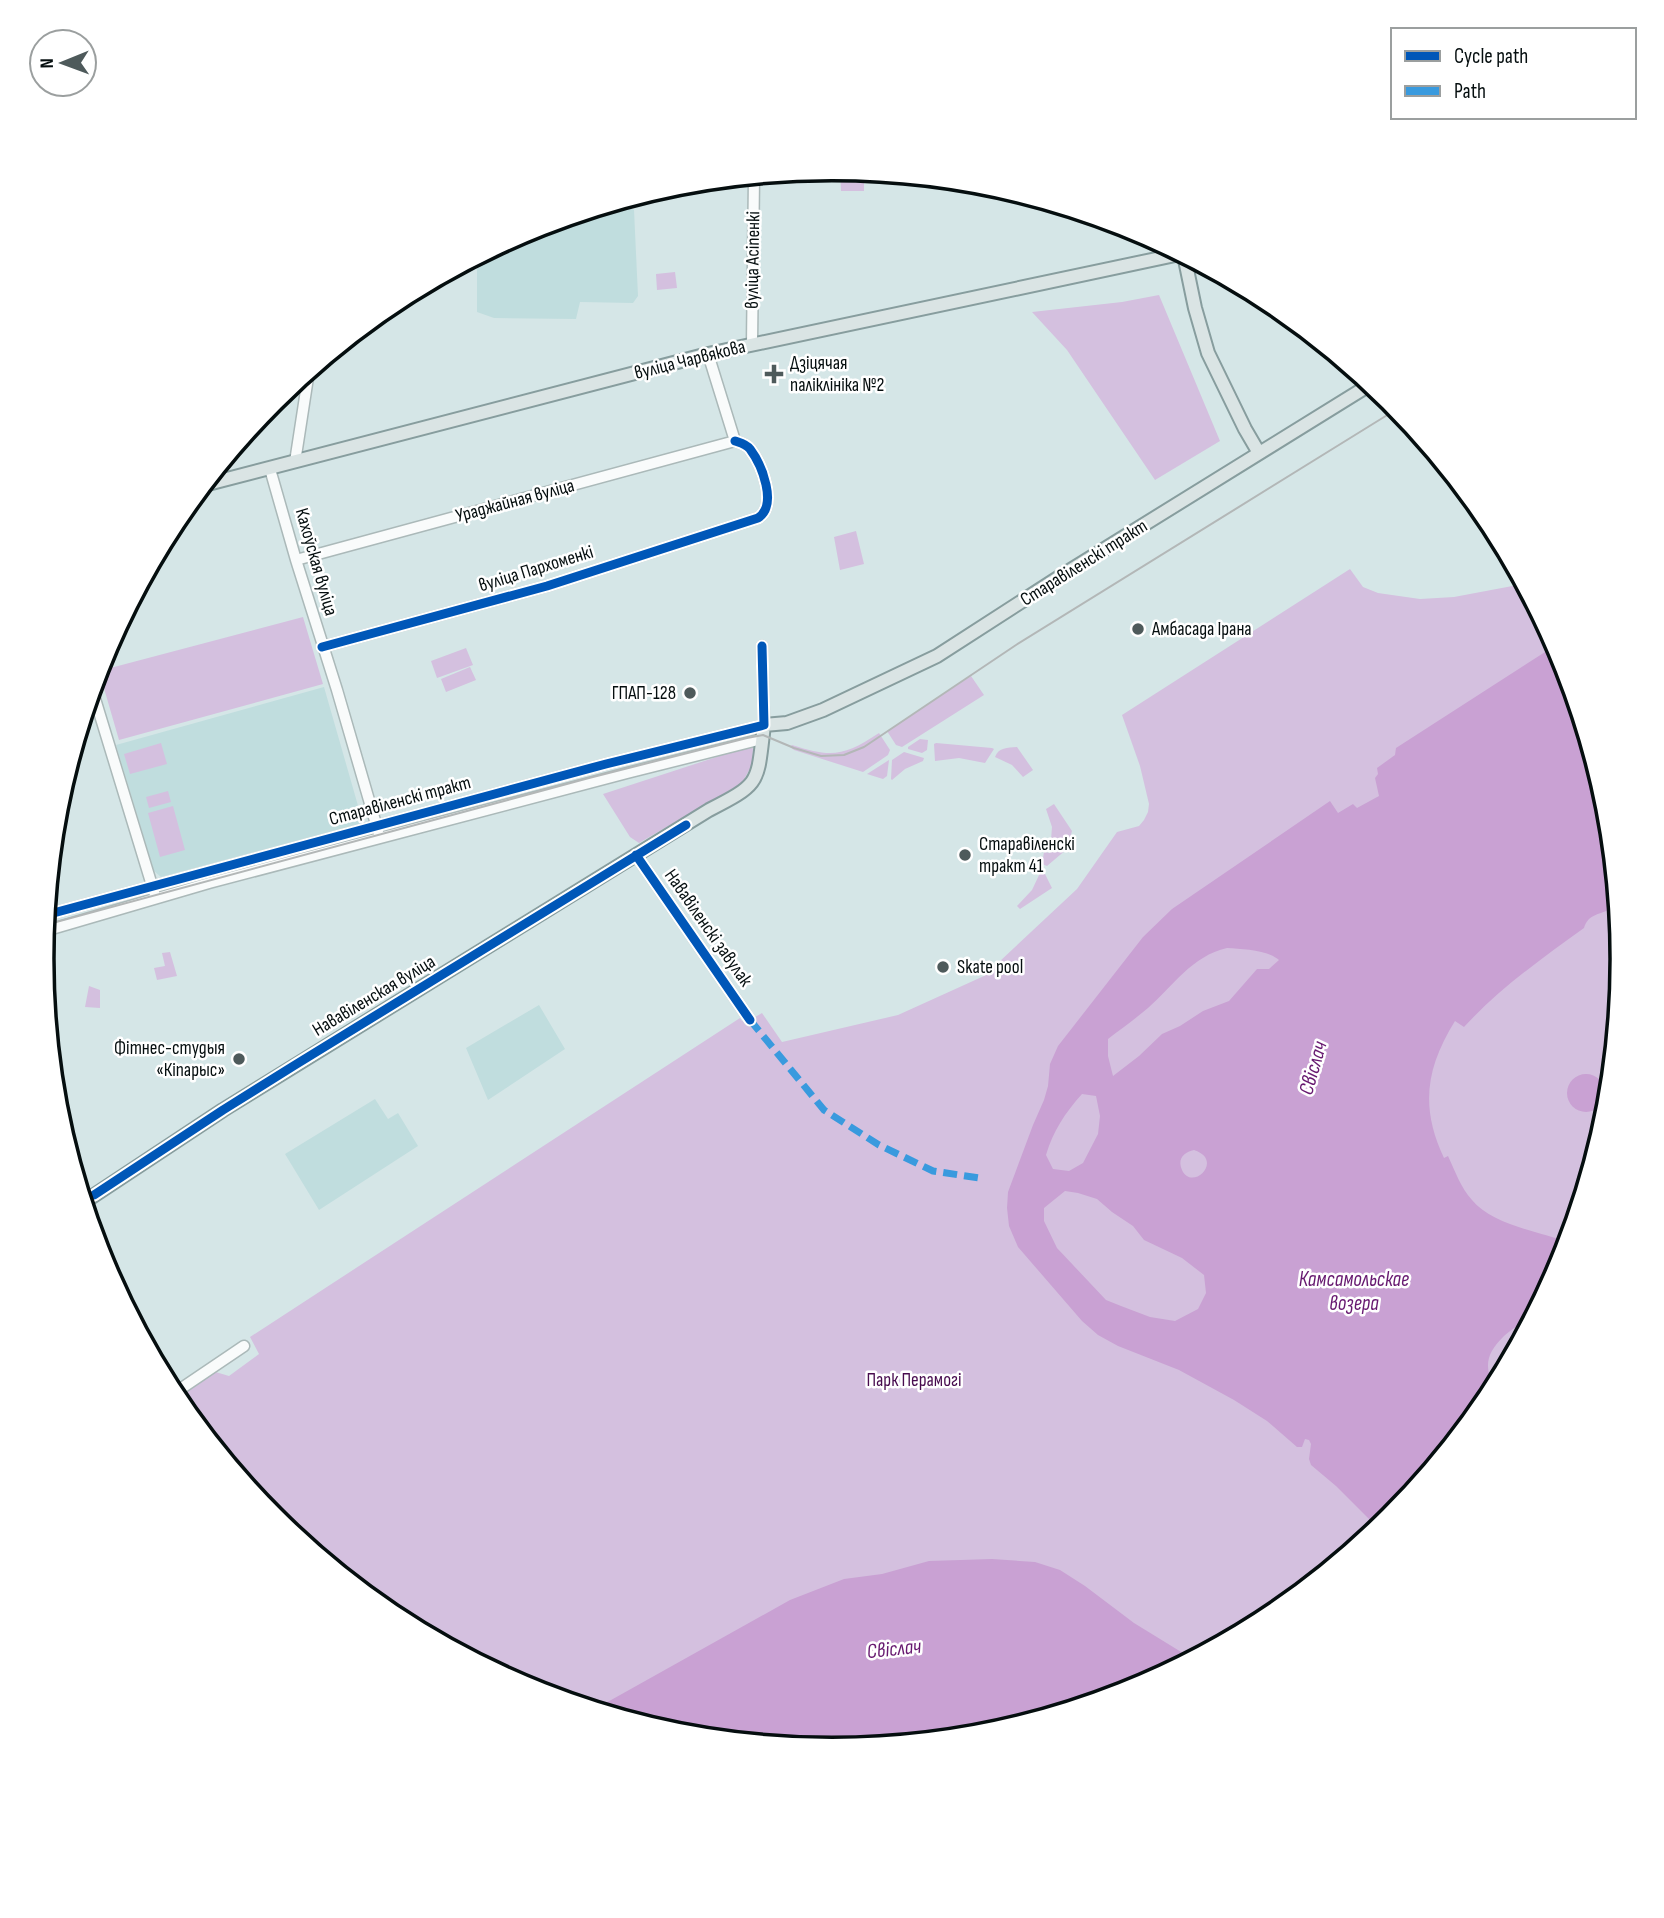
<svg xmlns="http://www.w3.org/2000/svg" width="1664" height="1918" viewBox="0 0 1664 1918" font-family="'Sofia Sans Condensed',sans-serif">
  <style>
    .built { fill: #c0ddde }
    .green { fill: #d4c0df }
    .water { fill: #c9a1d3; fill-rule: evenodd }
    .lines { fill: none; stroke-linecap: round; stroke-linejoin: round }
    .minor-casing { stroke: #abb9b9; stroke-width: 13 }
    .major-casing { stroke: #879d9e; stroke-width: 16 }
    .minor { stroke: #f9fbfb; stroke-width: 10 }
    .major { stroke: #dae4e4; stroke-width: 12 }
    .tram { stroke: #b3b7b7; stroke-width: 2 }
    .quiet { stroke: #399ade; stroke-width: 7; stroke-dasharray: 14 7; stroke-linecap: butt }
    .cycleway-casing { stroke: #fff; stroke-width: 13 }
    .cycleway { stroke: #0057b8; stroke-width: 9 }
    .poi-dot { fill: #4e5a5b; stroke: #fff; stroke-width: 2.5 }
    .labels { text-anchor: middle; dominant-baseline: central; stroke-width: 5; stroke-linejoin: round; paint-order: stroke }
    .street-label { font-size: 19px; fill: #050e0f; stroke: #fff }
    .poi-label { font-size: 19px; fill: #050e0f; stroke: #fff; text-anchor: start }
    .park-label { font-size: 19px; fill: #480c4f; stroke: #fff }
    .water-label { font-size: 21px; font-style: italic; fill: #671970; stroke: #fff }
    .rim { fill: none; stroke: #050e0f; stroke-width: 3.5 }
  </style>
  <rect width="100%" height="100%" fill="#d5e6e7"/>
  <!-- built -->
  <path class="built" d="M615,203L634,210L638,296L633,303L580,302L576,319L494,318L477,312V265L525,243L528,230L530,229Z
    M324,687L363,823L161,877L154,871L116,745Z
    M539,1005L565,1049L488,1100L466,1048Z
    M375,1099L388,1119L398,1113L418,1146L319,1210L285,1154Z"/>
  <!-- green -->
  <path class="green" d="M840,170L864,172V191H841Z
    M675,272L677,288L657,290L656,274Z
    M1159,295L1220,441L1155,480L1067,350L1032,312L1122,302Z
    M1287,315L1314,337C1298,340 1287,331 1287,315Z
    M856,531L864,564L840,570L834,537Z
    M1350,569L1363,587L1378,593L1420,599L1454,597L1523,584L1562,657L1607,805L1622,959L1607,1114L1562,1262L1489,1398L1390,1518L1271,1616L1134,1689L986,1734L832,1749L677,1734L529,1689L393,1616L273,1517L175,1398L209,1370L229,1376L259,1354L250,1337L740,1018L742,1021L750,1020L762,1013L782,1042L898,1015L984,976L1077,889L1117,832L1139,826L1144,820L1148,812L1149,804L1140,766L1122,715Z
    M303,617L323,684L119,740L99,671Z
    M466,648L473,665L437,678L431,661Z
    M470,667L476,680L446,692L441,679Z
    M971,676L984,695L902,747L896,745L887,731Z
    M879,733L890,750L888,755L863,772L794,750L790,747L792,745C832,758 844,756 879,733Z
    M920,739L928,740L927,750L922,753L908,749V747Z
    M161,743L167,764L130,774L124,754Z
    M936,743L992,748L994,749L985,763L959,758L935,761L934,744Z
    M1017,747L1033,770L1023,777L1012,765L995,757C999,747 1007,748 1017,747Z
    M753,748L752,765L742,783L639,843L630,837L603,794L741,749Z
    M904,752L924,758L923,761L905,769L892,780L891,779L892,760Z
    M889,760L887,776L883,779L867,774Z
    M168,791L171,802L149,808L146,797Z
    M1054,804L1072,831L1067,849L1047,866L1042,864L1044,852L1050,853L1052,827L1046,809Z
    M173,806L185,850L160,857L148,813Z
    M1040,873L1045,874L1052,888L1020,909L1017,906L1032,890Z
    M170,952L177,976L157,980L154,968L165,966L162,953Z
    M89,986L100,990V1008L85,1007Z"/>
  <!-- water -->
  <path class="water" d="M1556,645L1562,657L1607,805L1616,903C1613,906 1610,909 1606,911C1597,915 1588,915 1584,928C1541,959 1500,988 1464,1027L1455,1021C1426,1068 1420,1107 1444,1158L1448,1156C1455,1171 1461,1188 1472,1200C1491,1224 1539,1232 1568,1242L1562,1262L1529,1322C1518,1324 1512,1329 1504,1336C1486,1354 1484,1365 1494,1389L1489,1398L1390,1518L1378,1528L1336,1486L1311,1465L1309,1459L1311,1444L1309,1440L1305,1439L1302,1447H1297L1267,1421L1234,1400L1179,1370L1118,1346L1098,1335L1082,1321L1018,1247L1009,1226L1007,1208L1008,1192L1033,1125L1044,1100L1048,1086L1050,1064L1058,1046L1143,937L1172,909L1330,801L1338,813L1353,804L1357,808L1379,796L1375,778L1378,774L1377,768L1395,755L1396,748ZM1227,948C1242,949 1268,950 1279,960L1269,969H1257L1229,1001L1203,1011L1180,1026L1162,1034L1139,1056L1113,1076L1108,1056V1039C1121,1029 1135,1019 1148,1008C1173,986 1192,956 1227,948ZM1082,1094L1096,1096L1100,1116L1098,1134L1083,1163L1069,1171L1053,1169L1046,1155C1053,1131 1065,1113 1082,1094ZM1194,1150C1225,1160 1192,1192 1182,1170C1177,1159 1184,1152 1194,1150ZM1065,1191L1078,1193L1097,1199L1112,1212L1133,1226L1144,1240L1182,1258L1204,1275L1206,1293L1198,1309L1175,1321L1150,1317L1121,1306L1106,1300L1057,1248L1044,1221V1208Z
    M1567 1093a19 19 0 1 1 38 0a19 19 0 1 1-38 0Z
    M992,1559L1035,1562L1060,1570L1085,1586L1134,1623L1191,1658L1134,1689L986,1734L880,1744L863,1740L847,1747L832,1749L677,1734L595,1709L790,1600L844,1579L882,1574L929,1561Z"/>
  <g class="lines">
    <!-- minor casing -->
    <g class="minor-casing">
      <path id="minor" d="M752,344L754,177
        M708,354L735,441
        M295,462L309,371
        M270,469L296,560L337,690L378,831
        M296,560L735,441
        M322,647L547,586L758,518C778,505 762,465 750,449C746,444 741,443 735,441
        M92,689L154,892
        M636,855L750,1020
        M46,915L606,764L764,725L762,646
        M45,931L209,883L627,773L762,739
        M173,1394L244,1346"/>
    </g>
    <!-- major casing -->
    <g class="major-casing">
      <path id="major" d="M1184,255L1195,308L1208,353L1245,429L1259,453
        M204,485L708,354L1180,254
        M84,1202L223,1110L709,810C762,783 757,783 764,725L787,723L823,710L937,656L1061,576L1371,384"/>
    </g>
    <!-- minor -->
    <use href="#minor" class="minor"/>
    <!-- major -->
    <use href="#major" class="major"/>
    <!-- tram -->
    <path class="tram" d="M45,925L589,778L747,738L763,735L794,748L821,756L844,755L864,747L1016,645L1397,409"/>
    <!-- quiet -->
    <path class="quiet" d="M750,1020L824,1110L879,1145L933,1171L979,1178"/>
    <!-- cycleway casing -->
    <g class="cycleway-casing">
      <path id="cycleway" d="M322,647L547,586L758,518C778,505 762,465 750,449C746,444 741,443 735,441
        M636,855L750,1020
        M46,915L606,764L764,725L762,646
        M94,1195L223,1110L295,1065L686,825"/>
    </g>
    <!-- cycleway -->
    <use href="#cycleway" class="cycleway"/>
  </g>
  <!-- markers -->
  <g class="poi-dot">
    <path d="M770.5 363.5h7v7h7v7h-7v7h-7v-7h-7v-7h7z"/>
    <circle cx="1138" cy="629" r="7"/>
    <circle cx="690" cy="693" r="7"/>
    <circle cx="965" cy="855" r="7"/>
    <circle cx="943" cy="967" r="7"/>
    <circle cx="239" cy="1059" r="7"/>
  </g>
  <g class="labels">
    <!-- street labels -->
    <g class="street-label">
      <text transform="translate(753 260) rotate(-89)">вуліца Асіпенкі</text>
      <text transform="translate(690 360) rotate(-14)">вуліца Чарвякова</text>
      <text transform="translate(515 501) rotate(-15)">Ураджайная вуліца</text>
      <text transform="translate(316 562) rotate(74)">Кахоўская вуліца</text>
      <text transform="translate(1084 563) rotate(-32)">Старавіленскі тракт</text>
      <text transform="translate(536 569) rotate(-17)">вуліца Пархоменкі</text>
      <text transform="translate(400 801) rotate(-15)">Старавіленскі тракт</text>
      <text transform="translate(708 928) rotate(55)">Нававіленскі завулак</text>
      <text transform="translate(374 996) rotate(-31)">Нававіленская вуліца</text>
    </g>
    <!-- poi labels -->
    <g class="poi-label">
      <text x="790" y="363">Дзіцячая<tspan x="790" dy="22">паліклініка №2</tspan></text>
      <text x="1152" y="629">Амбасада Ірана</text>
      <text x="676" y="693" text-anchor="end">ГПАП-128</text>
      <text x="979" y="844">Старавіленскі<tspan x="979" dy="22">тракт 41</tspan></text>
      <text x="957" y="967">Skate pool</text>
      <text x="225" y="1048" text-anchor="end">Фітнес-студыя<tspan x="225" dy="22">«Кіпарыс»</tspan></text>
    </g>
    <!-- park labels -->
    <g class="park-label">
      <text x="914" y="1380">Парк Перамогі</text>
    </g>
    <!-- water labels -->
    <g class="water-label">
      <text transform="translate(1313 1068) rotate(-74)">Свіслач</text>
      <text x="1354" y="1279">Камсамольскае<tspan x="1354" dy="24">возера</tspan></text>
      <text transform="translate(894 1649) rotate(-6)">Свіслач</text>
    </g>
  </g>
  <!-- crop -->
  <path d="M0 0H1664V1918H0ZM54 959a778 778 0 1 1 1556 0a778 778 0 1 1-1556 0Z" fill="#fff" fill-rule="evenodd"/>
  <path class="rim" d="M54 959a778 778 0 1 1 1556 0a778 778 0 1 1-1556 0Z"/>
  <!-- legend -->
  <rect x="1391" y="28" width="245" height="91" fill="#ffffff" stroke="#9b9f9f" stroke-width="2"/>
  <rect x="1405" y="51" width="35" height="10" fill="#0057b8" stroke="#9b9f9f" stroke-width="2"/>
  <text x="1454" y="63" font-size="21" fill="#050e0f">Cycle path</text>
  <rect x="1405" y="86" width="35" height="10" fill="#399ade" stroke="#9b9f9f" stroke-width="2"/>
  <text x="1454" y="98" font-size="21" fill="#050e0f">Path</text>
  <!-- north arrow -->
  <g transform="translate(63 63) rotate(269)"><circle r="33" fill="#ffffff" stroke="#9b9f9f" stroke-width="2"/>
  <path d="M0-5L12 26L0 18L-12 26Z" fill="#4e5a5b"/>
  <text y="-10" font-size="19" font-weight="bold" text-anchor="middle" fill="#050e0f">N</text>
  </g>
</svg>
